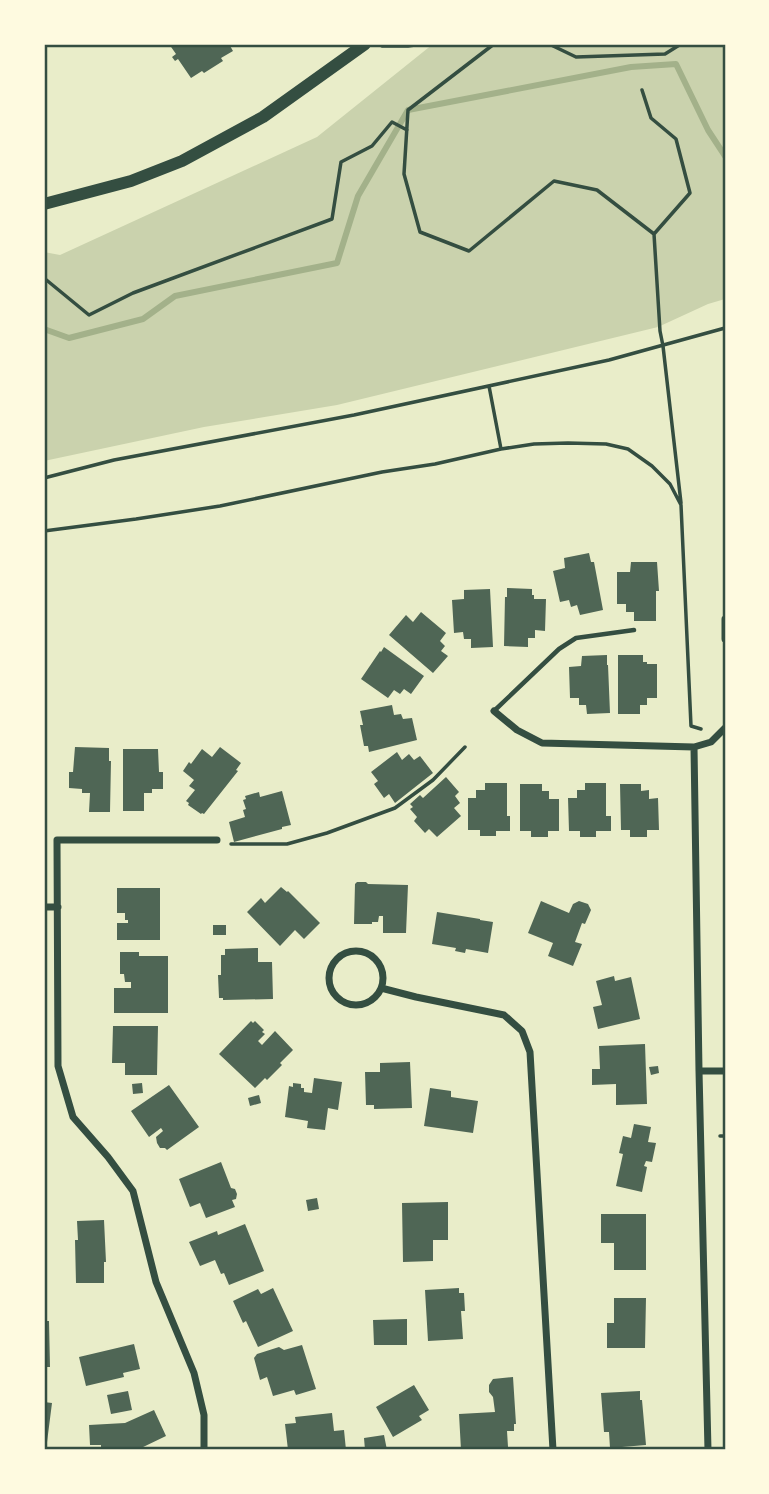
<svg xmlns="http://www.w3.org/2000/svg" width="769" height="1494" viewBox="0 0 769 1494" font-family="'Fira Sans',sans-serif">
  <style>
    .green { fill: #cad2ad }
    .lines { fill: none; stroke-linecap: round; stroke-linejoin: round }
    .stream { stroke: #a3b18a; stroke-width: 6 }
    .building { fill: #4f6655 }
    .path { stroke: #344e41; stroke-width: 3.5 }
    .service { stroke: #344e41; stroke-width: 4.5 }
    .minor { stroke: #344e41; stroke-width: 7 }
    .tertiary { stroke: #344e41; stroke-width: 12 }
    .neatline { fill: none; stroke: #344e41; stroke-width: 2.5 }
  </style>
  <rect width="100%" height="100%" fill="#e9edc9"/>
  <!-- green -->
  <path class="green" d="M433,44H723L725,54V299L708,304L658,327L337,405L204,427L44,461V252L60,255L317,137Z"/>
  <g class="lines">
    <!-- stream -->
    <path class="stream" d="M44,329L69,338L143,319L175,296L337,263L358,196L408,110L631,67L676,64L708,130L725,156"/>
  </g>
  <!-- building -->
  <path class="building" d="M169,44H229L233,51L221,58L223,61L204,73L202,71L191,78L178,59L175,61L172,57L176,54Z
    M589,553L591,562H594L603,610L580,615L577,605L571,607L569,600L560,602L553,571L565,568L564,558Z
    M631,562H657L659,591H656V621H634V612H626V604H617V572H630Z
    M507,588L532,589V595H534V599H546L545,631L535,630V638H528V647L504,646L505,597H507Z
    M490,589L493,647L471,648V639H464L463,632L454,633L452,600L464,599V590Z
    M421,612L446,633L440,641L445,646L441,651L448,656L433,673L389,635L406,615L413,622Z
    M384,647L424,676L411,694L404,689L400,694L394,690L388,698L361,679L380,651L381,652Z
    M607,655V665H608L610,713L587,714L586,705H579V698H570L569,667L581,666L582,656Z
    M618,655H643V662H647V664H657V698H647V705H640V714H618Z
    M392,705L394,715L401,714L403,719L412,718L417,740L369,752L368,746H364L360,725H363L360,711Z
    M75,747L109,748V761H111L110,812H89L90,793H82V789L69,788V772H73Z
    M220,747L241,763L236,770L238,771L204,814L202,813L201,814L188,805L189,803L186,801L195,790L189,786L194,780L183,771L189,762L191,764L202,749L212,757Z
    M123,749H158L159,772H163V789H152V793H144V811H123Z
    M397,752L402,760L409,754L414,760L420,756L433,773L395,803L389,794L384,798L374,784L378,781L371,772Z
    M446,777L459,792L455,796L460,803L454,808L461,816L437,837L429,829L425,833L414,821L417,817L410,809L413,807L410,804L420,795L423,798Z
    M485,783H507V816H510V831H496V836H480V830H468V798H476V790H485Z
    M585,783H606V816H611V831H596V837H580V831H569L568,798H577V790H585Z
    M520,784H542V791H549V799H559V831H548V837H531V831H520Z
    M620,784H641V791L649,790V799L658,798L659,830H647V837H630V830H621Z
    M282,791L291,825L282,827V829L234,842L229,822L245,817L243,810L246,809L243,800L246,799L245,796L259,792L260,797Z
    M357,882H366L368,884L408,885L406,933H383V916H379L378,922H372V924H354L355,884Z
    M281,887L287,892L288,891L320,923L304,939L295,930L280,946L247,912L261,898L265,903Z
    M117,888H160V940H117V923H128V920H125V913H117Z
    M541,901L569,913L573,904L579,901L588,904L591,910L585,924L582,923L575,942L582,944L573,966L548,956L553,943L528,933Z
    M437,912L480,919V920L493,922L488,953L466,949L465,953L455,951L456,948L432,944Z
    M213,925H226V935H213Z
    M258,948V962H272L273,999L223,1000V998H219L218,975H221V955H225V949Z
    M120,952H139V956H168V1013H114V988H131V982H125L124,974H120Z
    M614,976L615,981L631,977L640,1019L598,1029L593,1007L602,1005L596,981Z
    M251,1021L253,1023L255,1021L264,1030L262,1032L265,1034L258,1041L262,1045L275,1031L293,1050L280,1063L282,1065L267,1080L265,1078L255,1088L219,1054Z
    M113,1026H158L157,1075H125V1063H112Z
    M645,1044L647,1104L616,1105V1084L592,1085V1069H600L599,1046Z
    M410,1062L412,1108L374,1109V1105H366L365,1072H380V1063Z
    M658,1066L659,1073L651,1075L649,1067Z
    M314,1078L342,1082L338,1110L328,1108L325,1130L307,1128L308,1121L285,1117L289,1086L293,1087V1083L301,1084V1088H304V1092L312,1093Z
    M142,1083L143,1093L133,1094L132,1084Z
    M169,1085L199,1127L167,1150L165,1148H160L157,1143L156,1137L163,1131L161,1128L149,1137L131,1111Z
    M430,1088L451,1091V1097L478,1101L473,1133L424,1126Z
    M259,1095L261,1103L250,1106L248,1098Z
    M634,1124L651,1127L648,1142L656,1143L652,1162L646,1161L644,1166L647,1167L642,1192L616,1186L623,1154L619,1153L623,1136L631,1138Z
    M221,1162L231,1188L235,1189L237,1194L236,1199L232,1200L235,1207L206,1218L200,1203L190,1207L179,1179Z
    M317,1198L319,1209L308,1211L306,1200Z
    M448,1202V1240H433V1261L403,1262L402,1203Z
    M601,1214H646V1270H614V1243H601Z
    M104,1220L106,1262H104V1283H76L75,1240H78L77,1221Z
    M245,1224L264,1271L229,1285L224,1273L221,1274L215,1260L200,1266L189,1242L217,1231L218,1235Z
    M273,1288L293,1331L258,1347L246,1321L243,1323L233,1301L258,1289L261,1294Z
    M459,1288V1293H464L465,1311H461L463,1339L428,1341L425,1290Z
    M614,1298H646L645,1348H607V1323H614Z
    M407,1319V1345H374L373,1320Z
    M44,1321H49L50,1367H44Z
    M134,1344L140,1369L123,1373L124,1377L86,1386L79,1357Z
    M302,1345L316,1389L296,1395L294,1390L273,1396L267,1377L260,1380L254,1358L257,1354L279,1347L284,1350Z
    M513,1377L516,1424H514V1431H507L508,1447L483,1449V1450H461L459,1414L495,1412L493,1397L489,1392V1385L493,1379Z
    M414,1385L429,1410L419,1416L422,1420L393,1437L376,1407Z
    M128,1391L132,1410L111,1414L107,1395Z
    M640,1391V1400H642L646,1445L610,1448L609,1432H604L601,1393Z
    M44,1402L52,1403L46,1450H44Z
    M154,1410L166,1436L139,1449L140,1450H101V1445H90L89,1425L125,1423Z
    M332,1413L334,1431L344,1430L346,1450H288L285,1424L296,1423L295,1417Z
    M384,1435L387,1450H365L364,1438Z"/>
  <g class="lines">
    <!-- path -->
    <path class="path" d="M494,44L408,110L404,174L420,232L469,251L554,181L597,190L654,234
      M549,44L576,57L665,54L681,44
      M382,46H408L422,44
      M642,90L651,118L676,139L690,193L654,234L660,331L663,346L681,503
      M44,278L89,315L133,293L332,219L341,162L372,146L392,122L407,130
      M489,386L501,449
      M44,478L114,460L354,415L609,360L725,328
      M44,531L136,519L220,506L382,472L435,464L501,449L534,444L568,443L606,444L628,449L652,466L670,484L681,505L691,726L701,729
      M231,844H287L327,833L395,808L433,780L465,747
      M720,1136H725"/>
    <!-- service -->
    <path class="service" d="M494,711L559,649L576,638L634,630"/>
    <!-- minor -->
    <path class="minor" d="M725,619V639
      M494,711L517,730L542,743L694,747
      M44,907H58
      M329 978a27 27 0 1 1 54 0a27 27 0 1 1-54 0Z
      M381,988L416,997L504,1015L522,1031L530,1052L553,1450
      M699,1071H725
      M204,1450V1415L194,1373L156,1282L133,1191L108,1157L73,1117L58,1066L57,840H217
      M708,1450L699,1071L694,747L711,742L725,728"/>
    <!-- tertiary -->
    <path class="tertiary" d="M44,204L131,181L182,161L263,117L365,44"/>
  </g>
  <!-- border -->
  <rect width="769" height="1494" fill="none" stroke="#fefae0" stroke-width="91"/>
  <rect x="46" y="46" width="678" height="1402" class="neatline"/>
</svg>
